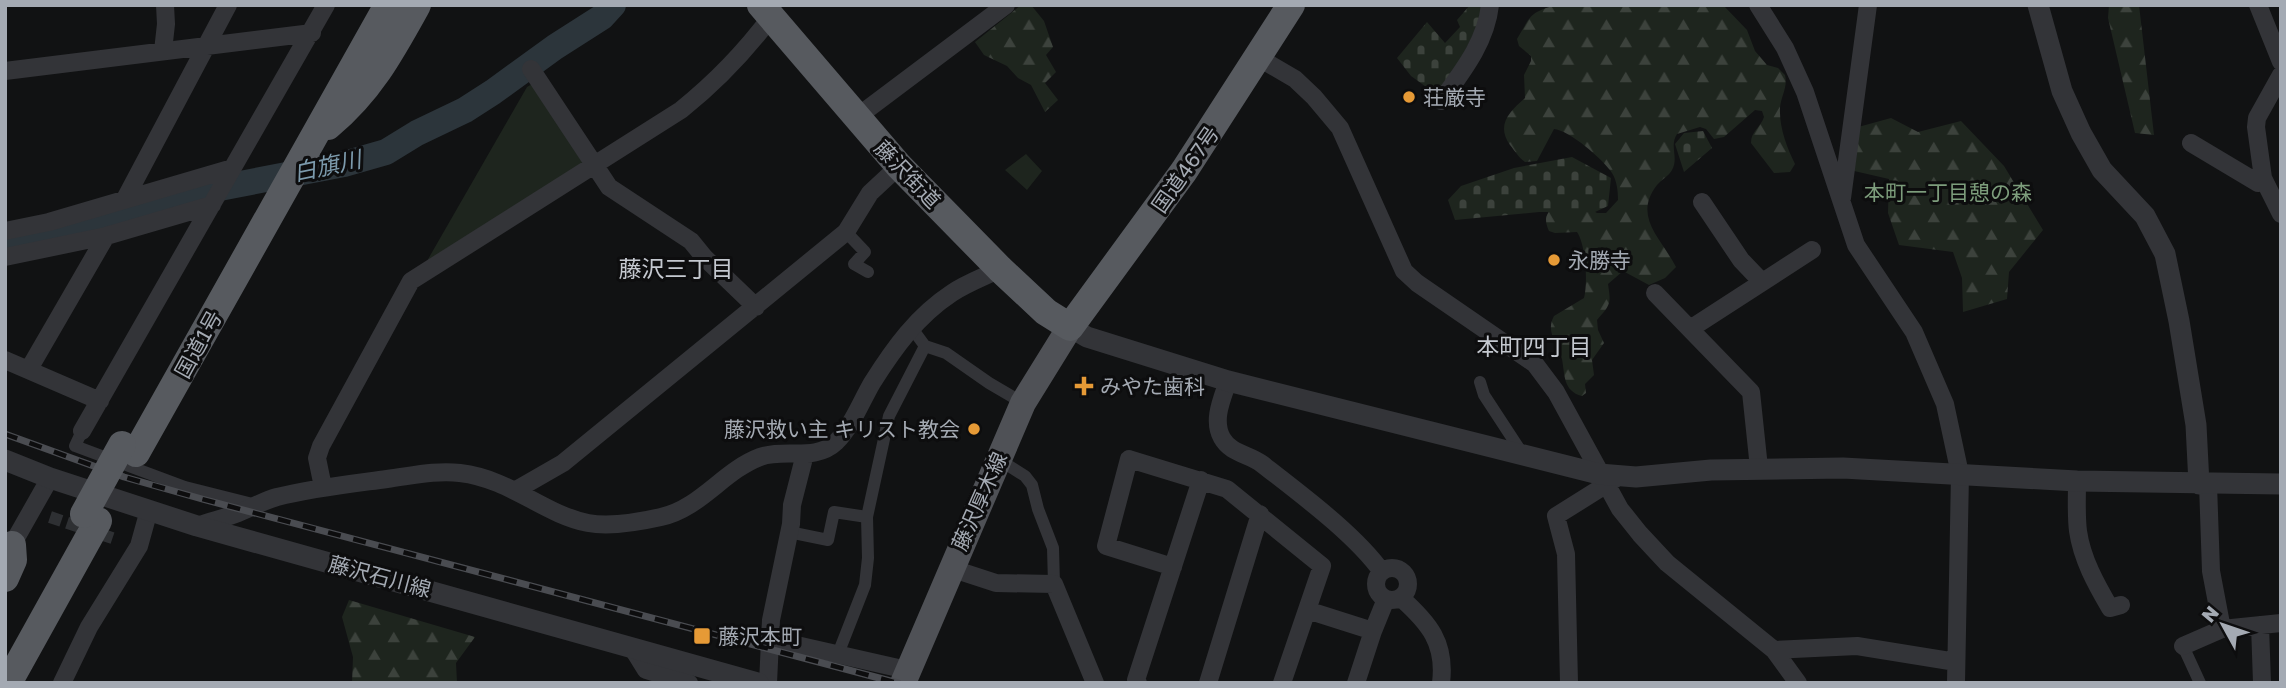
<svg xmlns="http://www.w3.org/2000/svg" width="2286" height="688" viewBox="0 0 2286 688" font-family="'Golos Text','Noto Sans JP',sans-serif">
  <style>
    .forest { fill: url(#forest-firs) }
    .cemetery { fill: url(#cemetery-stones) }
    .park { fill: #1e251e }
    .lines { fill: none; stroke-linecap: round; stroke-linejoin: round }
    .river { stroke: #2c353b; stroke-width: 26 }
    .pedestrian-tunnel { stroke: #2e3033; stroke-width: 12; stroke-dasharray: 12 6; stroke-linecap: butt }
    .pedestrian { stroke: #333438; stroke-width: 12 }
    .minor { stroke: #333438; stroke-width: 18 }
    .tertiary { stroke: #333438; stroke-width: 21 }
    .primary { stroke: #4f5156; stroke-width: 26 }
    .trunk { stroke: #575a5f; stroke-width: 28 }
    .rail-casing { stroke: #4a4c51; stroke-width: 7 }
    .rail { stroke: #0d0d0e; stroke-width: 4.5; stroke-dasharray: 13; stroke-linecap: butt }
    .trunk-bridge { stroke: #575a5f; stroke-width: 28 }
    .poi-dot { fill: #e69a36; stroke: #0d0d0e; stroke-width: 2.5 }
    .labels { text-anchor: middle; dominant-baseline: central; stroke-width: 6; stroke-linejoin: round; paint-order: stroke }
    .poi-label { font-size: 21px; fill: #a4aab3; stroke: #0d0d0e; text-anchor: start }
    .street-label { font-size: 21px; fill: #a4aab3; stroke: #0d0d0e }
    .park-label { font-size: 21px; fill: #7d9d7c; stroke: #0d0d0e }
    .water-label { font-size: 23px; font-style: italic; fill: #7c9aac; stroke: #0d0d0e }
    .neighbourhood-label { font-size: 23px; fill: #c4c8cf; stroke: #0d0d0e }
  </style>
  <defs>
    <pattern id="forest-firs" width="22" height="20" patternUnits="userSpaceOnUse" patternTransform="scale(1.75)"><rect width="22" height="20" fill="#1e251e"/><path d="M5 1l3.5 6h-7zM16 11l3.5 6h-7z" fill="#3c423c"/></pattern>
    <pattern id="cemetery-stones" width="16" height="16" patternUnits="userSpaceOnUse" patternTransform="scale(1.75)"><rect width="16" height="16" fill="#1e251e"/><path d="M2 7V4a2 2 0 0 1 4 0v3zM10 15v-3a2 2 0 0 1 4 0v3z" fill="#3c423c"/></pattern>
  </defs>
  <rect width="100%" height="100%" fill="#111213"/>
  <!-- forest -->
  <path class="forest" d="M1021,5H1031L1044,21L1053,47L1046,55L1056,72L1045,83L1058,100L1045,112L1031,85L1018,78L1007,66L984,55L975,42Z
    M1556,5H1723L1747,30L1755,51L1767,65L1778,68L1785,75C1788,87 1781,96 1780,108C1779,127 1787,148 1795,164L1790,172L1774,173L1751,143C1751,131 1761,127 1764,117L1762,111L1755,110L1724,137L1714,139L1706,129L1700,127L1677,134C1669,146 1679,157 1672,170C1669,176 1662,179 1657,185C1632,217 1662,239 1676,267L1665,278L1649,285L1623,271L1608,284C1611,304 1611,304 1597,320L1598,330L1604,343L1592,360L1594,375L1585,384L1586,393L1582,396C1563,391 1565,375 1562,359C1558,344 1545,332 1554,316L1584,298C1588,283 1586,245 1577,232L1555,233L1549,231C1544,220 1545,214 1554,206L1583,205L1597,213H1606L1618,200C1618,191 1617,181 1612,173C1604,160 1569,130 1554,129L1537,161L1525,162C1519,158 1515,151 1510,145C1496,125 1509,112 1525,98L1524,75L1531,61V56L1519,46L1517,39C1531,16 1528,13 1556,5Z
    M2109,5H2139L2154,135L2135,133L2108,18Z
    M1891,118L1918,132L1961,121L2004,166L2043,230L2009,272L2007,299L1963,312L1962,278L1953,252L1899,245L1888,213L1889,179L1850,170L1851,129Z
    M349,600L475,637L456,663L457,683H352L353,657L342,617Z"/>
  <!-- cemetery -->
  <path class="cemetery" d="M1470,5H1487V8L1459,62L1436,94L1411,76L1397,58L1427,22L1445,43L1460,27L1457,20Z
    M1703,131L1712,148L1684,172L1675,144L1684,133Z
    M1572,157L1611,178L1608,206L1595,212H1539L1455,220L1448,200L1461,186L1514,168Z"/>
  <!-- park -->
  <path class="park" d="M532,84L583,163L427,261L527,87Z
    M1026,154L1042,171L1027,190L1005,170Z"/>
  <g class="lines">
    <!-- river -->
    <path class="river" d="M5,243L109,220L204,191L344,164L386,152L417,133L465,110L493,92L555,47L602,17L613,5"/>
    <!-- pedestrian-tunnel -->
    <path class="pedestrian-tunnel" d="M50,517L118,540"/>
    <!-- pedestrian -->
    <path class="pedestrian" d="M846,232L865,252L854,264L868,272
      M911,327L925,346L946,353L989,383L1023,403
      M1480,382L1484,395L1522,453
      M82,431L75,446L185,487L256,505
      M998,459L1025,476L1032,485L1038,509L1053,548L1054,584
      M789,532L828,540L834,512L867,517
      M2183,646L2200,683
      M838,654L865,585L868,558L867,517L889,416L925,346"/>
    <!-- minor -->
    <path class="minor" d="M1758,5L1785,48L1805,92L1856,245L1914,332L1945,404L1960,474L1956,683
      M2258,5L2281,62
      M163,51L166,24L165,5
      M1259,58L1295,79L1314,97L1340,128L1404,271L1417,283L1535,364L1556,392L1620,509L1640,534L1667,563L1774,650L1798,683
      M531,69L609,187L691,241L704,257L756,307
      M5,71L312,33
      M2281,75L2257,118L2256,127L2263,178L2281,214
      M1441,101C1462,72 1486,42 1490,5
      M857,117L1006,5
      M2191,143L2258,183L2263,178
      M1842,198L1868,5
      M125,199L228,5
      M1702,202L1741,260L1761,281
      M5,231L49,222L233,168
      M5,257L106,236L212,205
      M1655,293L1751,392L1759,468
      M1690,329L1812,250
      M5,360L100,401
      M29,369L106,236
      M1228,381C1222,399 1212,420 1222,438C1231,454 1249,454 1262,464C1299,493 1355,534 1382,572
      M82,431L326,5
      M2077,481C2077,497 2076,515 2078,531C2082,559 2096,584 2110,608L2121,605
      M2208,484L2211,571L2222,629
      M323,487L317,458L321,446L411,281L681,110C716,82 744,53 771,17
      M516,490L563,463L846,232L870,193L899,166
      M197,526C211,521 225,518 238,513C251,508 263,501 277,497C313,488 350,484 387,479C411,476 436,470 460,473C511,479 543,514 588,523C610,527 639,522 661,517C701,508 723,471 760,457C785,448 815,462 836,442C852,426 861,402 872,383C894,348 917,316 952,293C967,283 984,277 1000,269
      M5,546L12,545L50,478
      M1173,567L1106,546L1129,459L1227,489L1322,566L1282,683
      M950,568L996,583L1054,584L1095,683
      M1376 584a16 16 0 1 1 32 0a16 16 0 1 1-32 0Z
      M1401,598C1429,623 1446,643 1441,683
      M1307,610L1373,631L1356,683
      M2260,625L2262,683
      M1373,631L1386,599
      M770,639L907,670
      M2183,646L2222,629L2281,623
      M633,649L646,670L689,683
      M1774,650L1857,646L1956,662
      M62,683L89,627L139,546L149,510
      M768,683L771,620L791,524L792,505L805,454
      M1138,683L1136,680L1201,480
      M1208,683L1260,514
      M1569,683L1566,554L1556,516L1615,479"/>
    <!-- tertiary -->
    <path class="tertiary" d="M2038,5L2062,91L2081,133L2102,170L2145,216L2165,254L2179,321L2196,425L2199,484
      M1070,327L1087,337L1228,381L1599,474L1636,477L1711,470L1843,468L2077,481L2281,484
      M5,460L50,478L197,526L758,683"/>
    <!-- primary -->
    <path class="primary" d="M903,683L1023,403L1070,327"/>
    <!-- trunk -->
    <path class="trunk" d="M761,5L899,166L1000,269L1046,312L1070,327L1184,171L1291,5
      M328,126C370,91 391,52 417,5
      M136,453L388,5
      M5,578L13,560L12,545
      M8,683L98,521"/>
    <!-- rail casing -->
    <g class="rail-casing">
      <path id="rail" d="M5,434L124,477L202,499L898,683"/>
    </g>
    <!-- rail -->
    <use href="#rail" class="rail"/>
    <!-- trunk-bridge -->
    <path class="trunk-bridge" d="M84,514L122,445"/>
  </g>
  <!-- markers -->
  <g class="poi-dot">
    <circle cx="1409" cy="97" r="7"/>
    <circle cx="1554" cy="260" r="7"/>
    <path d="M1080.5 375.5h7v7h7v7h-7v7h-7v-7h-7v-7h7z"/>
    <circle cx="974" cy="429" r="7"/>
    <rect x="693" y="627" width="18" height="18" rx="3.5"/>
  </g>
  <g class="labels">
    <!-- poi labels -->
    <g class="poi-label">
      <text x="1423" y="97">荘厳寺</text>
      <text x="1568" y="260">永勝寺</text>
      <text x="1100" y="386">みやた歯科</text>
      <text x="960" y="429" text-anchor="end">藤沢救い主 キリスト教会</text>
      <text x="718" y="636">藤沢本町</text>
    </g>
    <!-- street labels -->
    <g class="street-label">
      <text transform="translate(1185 169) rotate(-55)">国道467号</text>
      <text transform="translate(908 174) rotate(46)">藤沢街道</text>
      <text transform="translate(198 344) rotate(-61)">国道1号</text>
      <text transform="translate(979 501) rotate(-66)">藤沢厚木線</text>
      <text transform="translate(380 576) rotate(15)">藤沢石川線</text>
    </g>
    <!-- park labels -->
    <g class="park-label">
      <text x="1948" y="192">本町一丁目憩の森</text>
    </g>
    <!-- water labels -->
    <g class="water-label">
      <text transform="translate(327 165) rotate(-12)">白旗川</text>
    </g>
    <!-- neighbourhood labels -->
    <g class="neighbourhood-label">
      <text x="676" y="268">藤沢三丁目</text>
      <text x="1534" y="346">本町四丁目</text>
    </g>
  </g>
  <!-- border -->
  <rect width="2286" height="688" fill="none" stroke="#a4aab3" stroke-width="14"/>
  <!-- north arrow -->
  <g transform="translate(2223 625) rotate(310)" stroke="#0d0d0e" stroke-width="5" paint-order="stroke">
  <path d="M0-5L12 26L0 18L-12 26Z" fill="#a4aab3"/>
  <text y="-10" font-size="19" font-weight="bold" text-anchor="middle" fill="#a4aab3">N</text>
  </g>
</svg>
